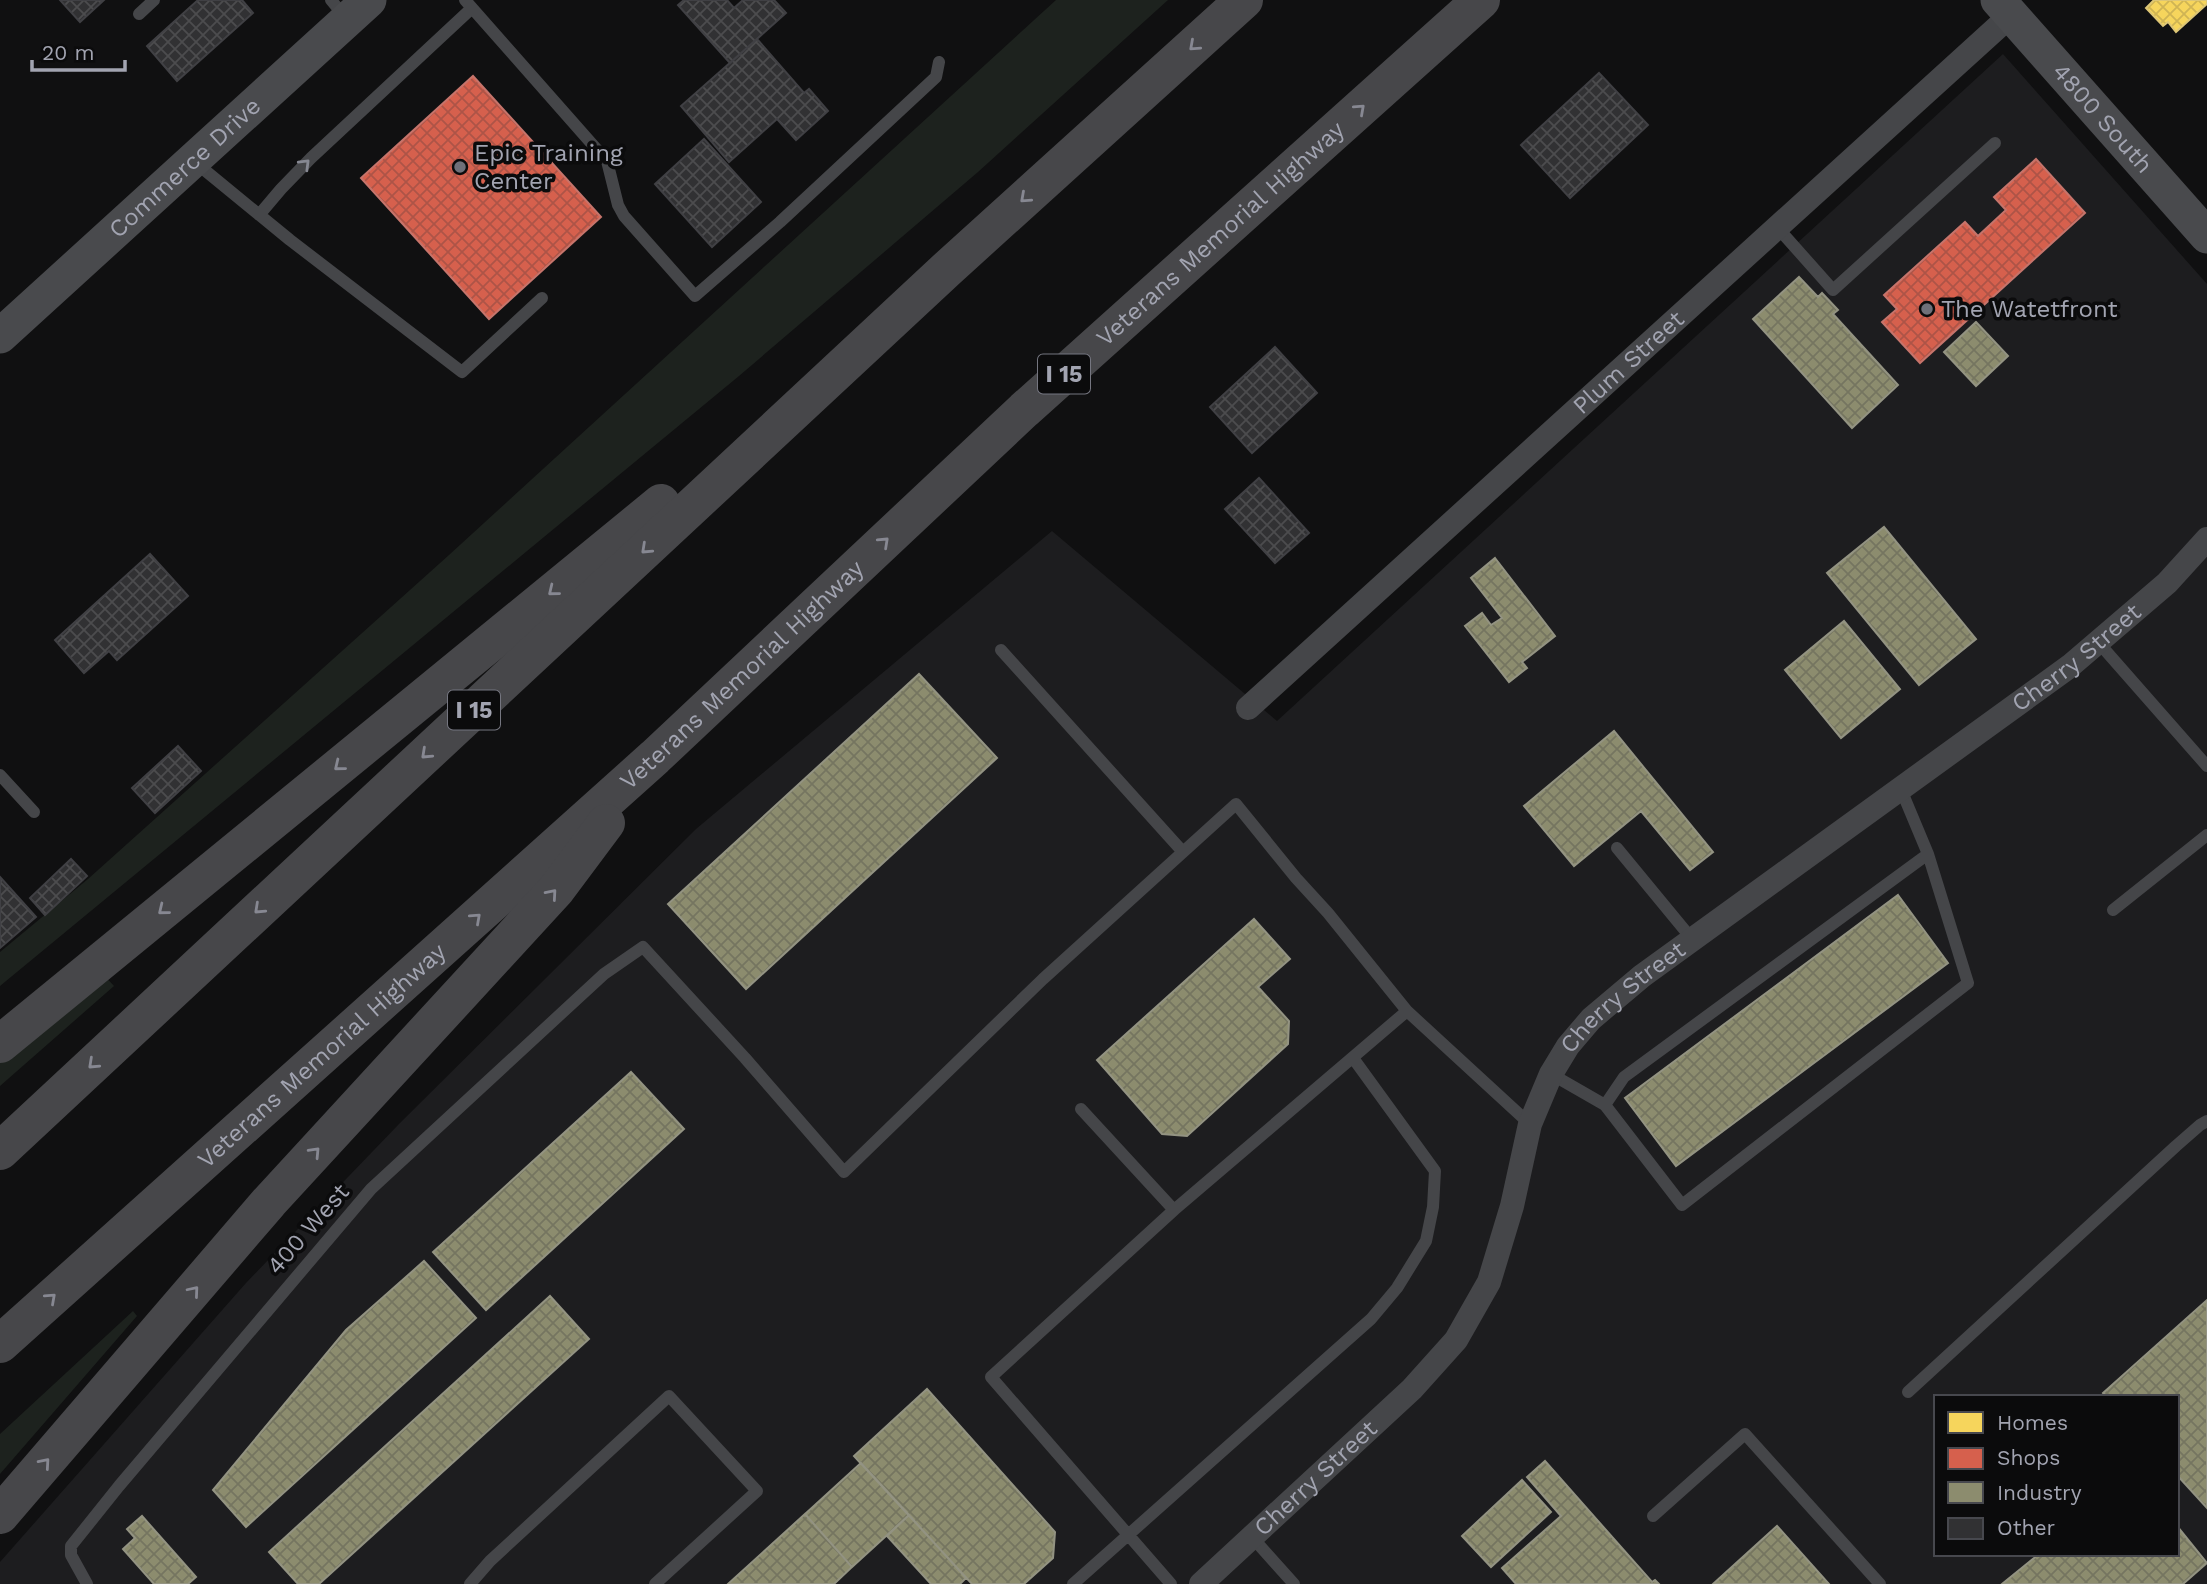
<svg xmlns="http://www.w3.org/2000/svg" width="2207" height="1584" viewBox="0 0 2207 1584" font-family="'Work Sans',sans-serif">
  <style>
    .built { fill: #1d1d1f; fill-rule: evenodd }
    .green { fill: #1d221e }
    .homes { fill: url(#homes-cross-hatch); stroke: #ddc676; stroke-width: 2 }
    .shops { fill: url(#shops-cross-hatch); stroke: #c6746b; stroke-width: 2 }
    .industry { fill: url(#industry-cross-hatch); stroke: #939382; stroke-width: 2 }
    .building { fill: url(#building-cross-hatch); stroke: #404044; stroke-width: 2 }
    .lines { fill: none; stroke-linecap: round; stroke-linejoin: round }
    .lane { stroke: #454649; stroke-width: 12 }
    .street { stroke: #454649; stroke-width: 24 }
    .secondary { stroke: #494a4d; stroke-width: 35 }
    .highway { stroke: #47474a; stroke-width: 38 }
    .oneway { stroke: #878892 }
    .oneway2 { stroke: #868892 }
    .poi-dot { fill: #6f7079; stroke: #0b0b0c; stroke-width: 2.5 }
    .labels { text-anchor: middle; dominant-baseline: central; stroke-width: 7; stroke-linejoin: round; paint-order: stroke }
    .shield { fill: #0b0b0c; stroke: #757680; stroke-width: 2 }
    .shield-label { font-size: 23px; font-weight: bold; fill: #a2a4b1 }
    .street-label { font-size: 24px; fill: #a2a4b1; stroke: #0b0b0c }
    .poi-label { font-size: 24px; fill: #a2a4b1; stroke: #0b0b0c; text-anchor: start }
  </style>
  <defs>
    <pattern id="homes-cross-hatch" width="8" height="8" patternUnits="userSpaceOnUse" patternTransform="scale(1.75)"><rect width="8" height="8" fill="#f6d55c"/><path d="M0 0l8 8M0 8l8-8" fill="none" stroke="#cfb454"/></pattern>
    <pattern id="shops-cross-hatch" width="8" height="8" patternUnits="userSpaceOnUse" patternTransform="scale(1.75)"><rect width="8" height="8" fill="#d6604d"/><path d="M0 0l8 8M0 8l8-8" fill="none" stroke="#ad5447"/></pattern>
    <pattern id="industry-cross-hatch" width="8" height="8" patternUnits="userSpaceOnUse" patternTransform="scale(1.75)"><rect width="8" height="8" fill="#8c8c6e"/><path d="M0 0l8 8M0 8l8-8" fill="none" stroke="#757560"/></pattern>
    <pattern id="building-cross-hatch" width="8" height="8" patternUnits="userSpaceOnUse" patternTransform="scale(1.75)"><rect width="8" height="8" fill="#313133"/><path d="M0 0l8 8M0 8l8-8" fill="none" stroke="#4c4c4e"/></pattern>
  </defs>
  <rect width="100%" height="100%" fill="#101011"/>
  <!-- built -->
  <path class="built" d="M2003,54L2207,284V1584H0V1562L246,1283L399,1124L696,829L1052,531L1277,721ZM1936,1397H2177V1554H1936Z"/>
  <!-- green -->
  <path class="green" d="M1056,0H1168L978,172L739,376L0,986V952L88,879L449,555Z
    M102,973L114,986L0,1086V1058Z
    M133,1311L137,1316L0,1474V1434Z"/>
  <!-- homes -->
  <path class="homes" d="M2154,0H2207V4L2176,32L2168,22L2163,26L2146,8Z"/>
  <!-- shops -->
  <path class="shops" d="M473,76L601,217L489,319L361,178Z
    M2036,159L2085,213L1920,363L1882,322L1897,309L1884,295L1965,222L1978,236L2006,210L1994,197Z"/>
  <!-- industry -->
  <path class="industry" d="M1799,277L1818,297L1822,293L1838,310L1833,314L1898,385L1852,428L1753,319Z
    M1976,322L2008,356L1976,386L1944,352Z
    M1884,527L1976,639L1919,685L1827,573Z
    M1495,558L1555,636L1522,662L1527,668L1509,682L1465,626L1482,613L1491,625L1502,618L1471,578Z
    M1844,621L1900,689L1841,738L1785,670Z
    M919,674L997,758L746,989L668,904Z
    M1614,731L1713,852L1690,870L1641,811L1574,866L1524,806Z
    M1898,895L1948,963L1676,1166L1625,1098Z
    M1254,919L1290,959L1258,987L1289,1021L1288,1044L1187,1136L1162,1134L1097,1060Z
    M631,1072L684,1129L486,1310L433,1252Z
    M424,1261L476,1318L246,1527L213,1490L346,1330Z
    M550,1296L589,1339L319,1584H298L269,1552Z
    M2207,1300V1508L2177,1475V1397H2107L2103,1393Z
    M927,1389L1055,1532L1053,1558L1024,1584H972L854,1456Z
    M1545,1461L1652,1582L1655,1580L1659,1584H1516L1502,1568L1561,1516L1527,1477Z
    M861,1463L909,1515L852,1567L805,1514Z
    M1522,1480L1551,1512L1491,1567L1462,1536Z
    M805,1514L852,1567L834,1584H728Z
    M909,1515L966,1578L960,1584H931L887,1536Z
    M142,1516L196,1577L188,1584H154L123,1549L135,1538L127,1529Z
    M1777,1526L1829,1584H1713Z
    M2177,1526L2207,1563L2183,1584H2002L2039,1554H2177Z"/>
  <!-- building -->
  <path class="building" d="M60,0H104L80,22Z
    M198,0H242L253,13L177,81L147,46Z
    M684,0H727L734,8L743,0H774L786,13L730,63L678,5Z
    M757,39L804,93L809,89L828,111L796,140L777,119L729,162L681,106Z
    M1599,73L1648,125L1570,198L1521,145Z
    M704,139L761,202L712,247L655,184Z
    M1275,347L1317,393L1252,453L1210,407Z
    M1259,478L1309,533L1275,563L1225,509Z
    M150,554L188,596L117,660L109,651L84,673L55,640Z
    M178,746L201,771L155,813L132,788Z
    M71,859L87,876L45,915L30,898Z
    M0,877L36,917L0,948Z"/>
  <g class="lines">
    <!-- lane -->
    <path class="lane" d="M331,0L345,17
      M465,0L607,161L618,205L624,216L695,296L780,222L936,77L939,62
      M139,14L154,0
      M196,163L290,240L462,372L542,298
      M259,215L281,189L311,158L472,8
      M1777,227L1833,290L1995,143
      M2098,642L2207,766
      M1001,650L1183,852
      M0,775L34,812
      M1900,787L1928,854L1968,983L1682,1205L1605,1105L1624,1077L1928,854
      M1617,848L1692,939
      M2113,910L2207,835
      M1551,1074L1605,1105
      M1081,1109L1174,1210
      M1908,1392L2176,1146L2200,1125L2207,1121
      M1653,1516L1745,1434L1880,1584
      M1252,1537L1294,1584
      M87,1584L71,1555V1546L119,1486L371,1189L604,974L643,947L745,1058L844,1172L1043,979L1236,804L1296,878L1328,913L1407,1011
      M470,1584L490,1561L669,1396L757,1491L655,1584
      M1073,1584L1371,1319L1397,1288L1426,1241L1433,1207L1435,1171L1353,1058
      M1171,1584L991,1377L1174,1210L1407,1011L1530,1124"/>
    <!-- street -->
    <g class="street">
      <path id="s1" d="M1248,708L2011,15"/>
      <path id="s2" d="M1201,1584L1412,1389L1456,1340L1489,1282L1512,1206L1530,1124L1551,1074L1568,1046L1591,1019L1642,976L2070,666L2167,583L2207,539"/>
    </g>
    <!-- secondary -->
    <g class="secondary">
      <path id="s3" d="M1998,0L2207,236"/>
      <path id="s4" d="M0,336L369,0"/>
    </g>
    <!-- highway -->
    <g class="highway">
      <path d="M0,1044L661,503"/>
      <path d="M0,1151L947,269L1244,0"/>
      <path id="s5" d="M0,1344L655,757L1024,410L1481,0"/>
      <path d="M0,1515L269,1202L556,890L606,823"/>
    </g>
  </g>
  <!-- one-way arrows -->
  <defs><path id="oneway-chevron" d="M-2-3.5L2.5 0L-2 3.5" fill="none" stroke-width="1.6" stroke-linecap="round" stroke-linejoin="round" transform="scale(1.75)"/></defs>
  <g class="oneway">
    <use href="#oneway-chevron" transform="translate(1194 46) rotate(138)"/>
    <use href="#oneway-chevron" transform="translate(1360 109) rotate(-42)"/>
    <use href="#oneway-chevron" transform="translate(1025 198) rotate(138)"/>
    <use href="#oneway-chevron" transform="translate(884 542) rotate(-43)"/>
    <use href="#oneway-chevron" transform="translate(646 549) rotate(137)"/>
    <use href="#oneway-chevron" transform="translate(553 591) rotate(141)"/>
    <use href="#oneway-chevron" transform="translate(426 754) rotate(137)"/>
    <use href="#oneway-chevron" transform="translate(339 766) rotate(141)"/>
    <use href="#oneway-chevron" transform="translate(552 894) rotate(-49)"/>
    <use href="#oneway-chevron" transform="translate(259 909) rotate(137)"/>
    <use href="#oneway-chevron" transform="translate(163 910) rotate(141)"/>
    <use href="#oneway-chevron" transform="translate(476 918) rotate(-42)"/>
    <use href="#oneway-chevron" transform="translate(93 1064) rotate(137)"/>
    <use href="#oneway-chevron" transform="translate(315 1152) rotate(-47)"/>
    <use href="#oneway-chevron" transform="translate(194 1291) rotate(-50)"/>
    <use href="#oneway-chevron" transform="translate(51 1298) rotate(-42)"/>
    <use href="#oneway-chevron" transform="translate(45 1463) rotate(-49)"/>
  </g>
  <use class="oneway2" href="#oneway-chevron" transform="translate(305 164) rotate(-45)"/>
  <!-- markers -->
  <g class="poi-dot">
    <circle cx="460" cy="167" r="7"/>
    <circle cx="1927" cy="309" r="7"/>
  </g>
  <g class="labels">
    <!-- shield labels -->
    <g class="shield">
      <rect x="1038" y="354.5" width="52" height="39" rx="5"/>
      <rect x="448" y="690.5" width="52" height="39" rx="5"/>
    </g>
    <g class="shield-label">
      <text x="1064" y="374">I 15</text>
      <text x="474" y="710">I 15</text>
    </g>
    <!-- street labels -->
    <g class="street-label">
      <text stroke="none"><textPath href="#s3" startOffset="158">4800 South</textPath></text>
      <text stroke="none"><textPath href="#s4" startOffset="250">Commerce Drive</textPath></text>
      <text stroke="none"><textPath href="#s5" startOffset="1650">Veterans Memorial Highway</textPath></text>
      <text stroke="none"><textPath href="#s1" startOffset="514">Plum Street</textPath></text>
      <text stroke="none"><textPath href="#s2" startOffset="1311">Cherry Street</textPath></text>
      <text stroke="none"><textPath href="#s5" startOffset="999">Veterans Memorial Highway</textPath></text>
      <text stroke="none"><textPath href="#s2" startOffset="744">Cherry Street</textPath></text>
      <text stroke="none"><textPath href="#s5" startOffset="432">Veterans Memorial Highway</textPath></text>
      <text transform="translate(308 1229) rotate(-49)">400 West</text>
      <text stroke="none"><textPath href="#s2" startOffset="156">Cherry Street</textPath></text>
    </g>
    <!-- poi labels -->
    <g class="poi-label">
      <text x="474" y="153">Epic Training<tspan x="474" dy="28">Center</tspan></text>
      <text x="1941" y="309">The Watetfront</text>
    </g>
  </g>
  <!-- legend -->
  <rect x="1934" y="1395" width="245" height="161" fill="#0b0b0c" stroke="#47484e" stroke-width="2"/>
  <rect x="1948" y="1412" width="35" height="21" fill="#f6d55c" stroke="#47484e" stroke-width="2"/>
  <text x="1997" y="1430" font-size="21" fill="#a2a4b1">Homes</text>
  <rect x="1948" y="1448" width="35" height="21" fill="#d6604d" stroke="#47484e" stroke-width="2"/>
  <text x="1997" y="1465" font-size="21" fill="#a2a4b1">Shops</text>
  <rect x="1948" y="1482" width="35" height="21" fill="#8c8c6e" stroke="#47484e" stroke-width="2"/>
  <text x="1997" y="1500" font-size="21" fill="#a2a4b1">Industry</text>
  <rect x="1948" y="1518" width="35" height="21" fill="#313133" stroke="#47484e" stroke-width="2"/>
  <text x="1997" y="1535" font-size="21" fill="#a2a4b1">Other</text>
  <!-- scale -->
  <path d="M32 60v10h93v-10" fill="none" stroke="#a2a4b1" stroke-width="3.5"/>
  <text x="42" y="60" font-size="21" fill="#a2a4b1" stroke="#0b0b0c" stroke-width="5" paint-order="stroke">20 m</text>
</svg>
